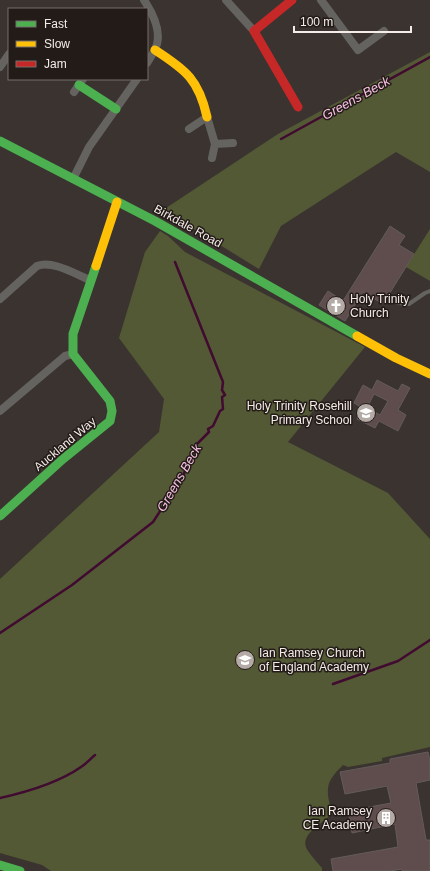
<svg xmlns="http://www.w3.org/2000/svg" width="430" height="871" viewBox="0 0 430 871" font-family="Arial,sans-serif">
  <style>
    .green { fill: #535934 }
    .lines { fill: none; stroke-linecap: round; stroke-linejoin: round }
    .stream { stroke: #410b31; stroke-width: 2.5 }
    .building { fill: #5f4d4d; stroke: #635c5b; fill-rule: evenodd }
    .lane { stroke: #656360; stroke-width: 4 }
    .street { stroke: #656360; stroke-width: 8 }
    .fast { stroke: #4caf50; stroke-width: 9 }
    .slow { stroke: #ffc107; stroke-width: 9 }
    .jam { stroke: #c62828; stroke-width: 9 }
    .labels { text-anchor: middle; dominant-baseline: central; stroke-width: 3; stroke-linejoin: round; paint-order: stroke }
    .street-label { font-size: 12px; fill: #f5ece7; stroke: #221b18 }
    .poi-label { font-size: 12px; fill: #f5ece7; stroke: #221b18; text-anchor: start }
    .water-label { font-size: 13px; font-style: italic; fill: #fac1e3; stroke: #221b18 }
  </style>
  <rect width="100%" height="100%" fill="#3a3330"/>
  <!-- green -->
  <path class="green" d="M430,52V172L396,152L281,226L259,269L163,210L278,134Z
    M430,229V281L406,267Z
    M160,231L168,236L185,252L365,347L288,442L388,493L430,539V747L382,758V761L348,767L343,765C337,771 328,780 328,789C327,797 331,805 331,814C323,824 297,835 308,851C312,857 317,862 322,868V871H51L42,865L0,853V579L159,432L164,399L119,338L145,252Z"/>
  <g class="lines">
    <!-- stream -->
    <path class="stream" d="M281,139L430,57
      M0,633L72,585L153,522L183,476L195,446L209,432L208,429L213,426L220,411L223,409L222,397L225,395L222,390L223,382L175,262
      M333,684L398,661L430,640
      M0,798C27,792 58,783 81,767C86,764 90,759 95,755"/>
  </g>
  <!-- building -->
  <path class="building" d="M390,226L405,236L399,245L414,254L383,304L363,292L345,321L319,305L328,291L343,301Z
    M377,380L398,391L402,384L410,388L398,410L406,415L398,431L379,421L375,428L357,419L363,408L354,403L363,385L372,390ZM374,394L388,401L380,415L367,408Z
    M428,752L430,761V780L416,783L426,840H430V871H402V869L390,871H333L331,859L398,847L395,824L352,833L348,811L391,803L387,786L345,794L340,772L390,763V759Z"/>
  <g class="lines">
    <!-- lane -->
    <path class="lane" d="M397,303L409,304L425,293L430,291"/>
    <!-- street -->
    <path class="street" d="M144,0C152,12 161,28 157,44C155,51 151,57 147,63
      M226,0L254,31
      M321,0L358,50L384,31
      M0,67L9,54
      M74,92L83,79
      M189,129L207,117L215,144L212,158
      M215,144L233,143
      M73,179L89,147L137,79
      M0,299L37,266C53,260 75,274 90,280
      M0,411L65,356L73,354"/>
    <!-- fast -->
    <path class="fast" d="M79,85L116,109
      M0,141L155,221L357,336
      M0,516L63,459L110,421L112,411L110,401L73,354V334L96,266
      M0,865L20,871"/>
    <!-- slow -->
    <path class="slow" d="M155,50C186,70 199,80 207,117
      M96,266L117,202
      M357,336L396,358L430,374"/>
    <!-- jam -->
    <path class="jam" d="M292,0L254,31L298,107"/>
  </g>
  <!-- icons -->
  <defs>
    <g id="church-disc" transform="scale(1)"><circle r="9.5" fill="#b4aba7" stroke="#221b18"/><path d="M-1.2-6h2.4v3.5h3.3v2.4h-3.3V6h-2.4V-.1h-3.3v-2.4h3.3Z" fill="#fff"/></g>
    <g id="school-disc" transform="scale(1)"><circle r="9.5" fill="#b4aba7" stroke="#221b18"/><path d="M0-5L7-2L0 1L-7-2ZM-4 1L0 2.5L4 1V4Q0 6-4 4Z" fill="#fff"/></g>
    <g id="building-disc" transform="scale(1)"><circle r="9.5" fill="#b4aba7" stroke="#221b18"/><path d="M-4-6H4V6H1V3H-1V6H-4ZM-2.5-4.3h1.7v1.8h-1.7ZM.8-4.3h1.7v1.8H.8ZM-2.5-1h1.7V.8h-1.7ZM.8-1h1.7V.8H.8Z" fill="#fff"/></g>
  </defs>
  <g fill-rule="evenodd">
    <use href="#church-disc" x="336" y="306"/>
    <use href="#school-disc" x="366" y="413"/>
    <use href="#school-disc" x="245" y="660"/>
    <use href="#building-disc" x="386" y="818"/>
  </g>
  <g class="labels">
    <!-- street labels -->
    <g class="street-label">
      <text transform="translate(188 226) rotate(29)">Birkdale Road</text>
      <text transform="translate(65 444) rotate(-40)">Auckland Way</text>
    </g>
    <!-- poi labels -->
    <g class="poi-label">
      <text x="350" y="299">Holy Trinity<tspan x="350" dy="14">Church</tspan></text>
      <text x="352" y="406" text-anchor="end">Holy Trinity Rosehill<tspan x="352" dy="14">Primary School</tspan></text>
      <text x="259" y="653">Ian Ramsey Church<tspan x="259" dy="14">of England Academy</tspan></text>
      <text x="372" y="811" text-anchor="end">Ian Ramsey<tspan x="372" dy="14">CE Academy</tspan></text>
    </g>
    <!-- water labels -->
    <g class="water-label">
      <text transform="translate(356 98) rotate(-29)">Greens Beck</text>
      <text transform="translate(179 478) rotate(-60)">Greens Beck</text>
    </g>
  </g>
  <!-- legend -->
  <rect x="8" y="8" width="140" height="72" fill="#221b18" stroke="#766f6b"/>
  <rect x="16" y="21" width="20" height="6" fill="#4caf50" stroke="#766f6b"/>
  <text x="44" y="28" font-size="12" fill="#f5ece7">Fast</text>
  <rect x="16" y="41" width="20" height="6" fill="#ffc107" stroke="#766f6b"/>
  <text x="44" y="48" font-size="12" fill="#f5ece7">Slow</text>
  <rect x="16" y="61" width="20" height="6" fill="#c62828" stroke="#766f6b"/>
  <text x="44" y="68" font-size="12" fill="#f5ece7">Jam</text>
  <!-- scale -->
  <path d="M294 26v6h117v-6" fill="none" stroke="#f5ece7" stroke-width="2"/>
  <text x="300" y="26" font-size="12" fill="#f5ece7" stroke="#221b18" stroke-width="3" paint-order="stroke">100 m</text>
</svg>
